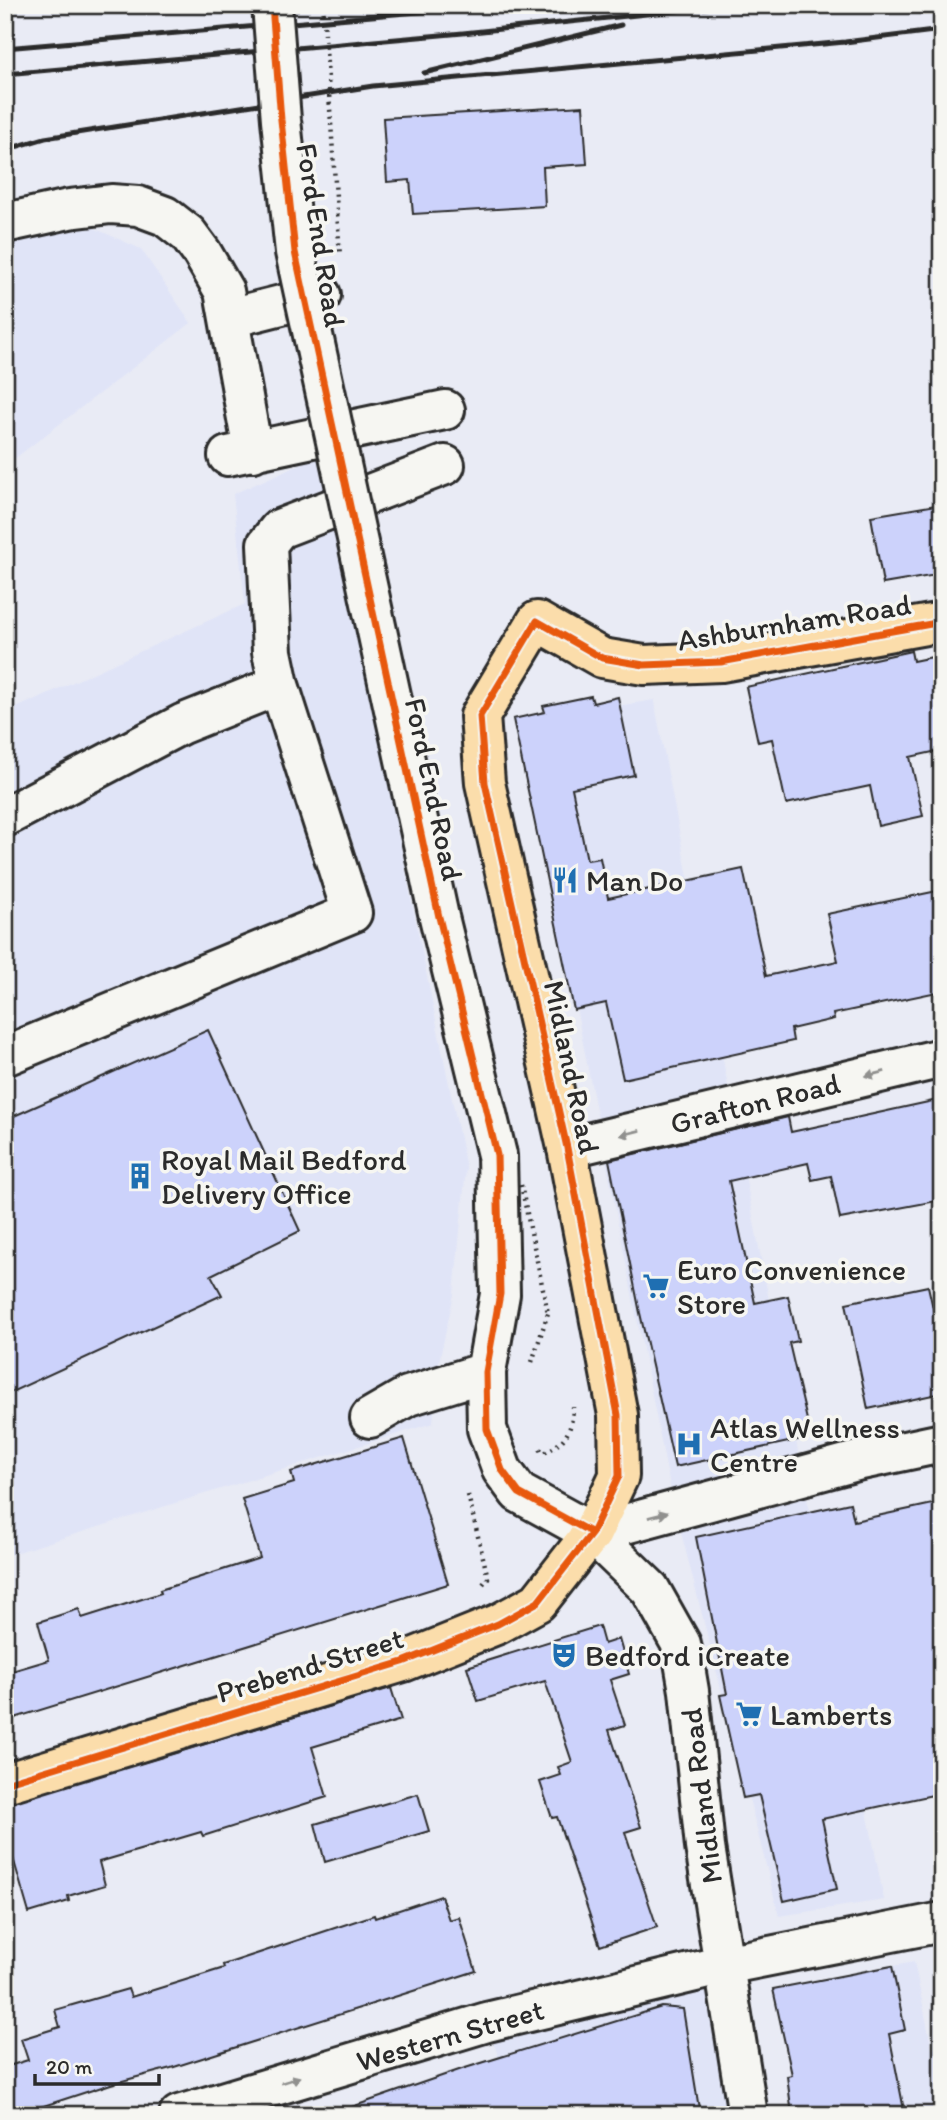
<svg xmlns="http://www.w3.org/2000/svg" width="947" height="2120" viewBox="0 0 947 2120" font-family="Itim,sans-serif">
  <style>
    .built { fill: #e0e4f7 }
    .building { fill: #ccd2fb; stroke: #2b2b2b; stroke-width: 2 }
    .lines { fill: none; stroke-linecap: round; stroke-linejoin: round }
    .minor-casing { stroke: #2b2b2b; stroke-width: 44 }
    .major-casing { stroke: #2b2b2b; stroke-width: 44 }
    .path { stroke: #2b2b2b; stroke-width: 4.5; stroke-dasharray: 2 5; stroke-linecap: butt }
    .minor { stroke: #f6f6f2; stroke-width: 38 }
    .major { stroke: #fbddab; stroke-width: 38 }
    .rail { stroke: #2b2b2b; stroke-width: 5 }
    .minor-bridge-casing { stroke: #2b2b2b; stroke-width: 44; stroke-linecap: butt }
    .path-bridge { stroke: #2b2b2b; stroke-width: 4.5; stroke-dasharray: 2 5; stroke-linecap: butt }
    .minor-bridge { stroke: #f6f6f2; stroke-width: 38 }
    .cycleway-casing { stroke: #f6f6f2; stroke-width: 11 }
    .cycleway { stroke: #e8590c; stroke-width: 7 }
    .oneway { fill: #90908e }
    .labels { text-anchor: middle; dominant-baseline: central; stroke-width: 7; stroke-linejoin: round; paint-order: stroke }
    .street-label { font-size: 30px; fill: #2b2b2b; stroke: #f6f6f2 }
    .poi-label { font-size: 30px; fill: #2b2b2b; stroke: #f6f6f2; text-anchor: start }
  </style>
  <rect width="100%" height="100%" fill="#e9ebf5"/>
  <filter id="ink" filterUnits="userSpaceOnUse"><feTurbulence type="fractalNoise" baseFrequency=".0143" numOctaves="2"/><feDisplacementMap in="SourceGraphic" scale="14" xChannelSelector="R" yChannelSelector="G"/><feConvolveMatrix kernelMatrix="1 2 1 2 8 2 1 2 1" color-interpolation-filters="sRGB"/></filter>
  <g filter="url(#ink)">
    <!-- built -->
    <path class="built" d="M76,220L141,249L191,323L5,466V249L26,234Z
      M321,455L466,1168L454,1294L437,1371L433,1423L5,1556V713L245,604L233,494Z
      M654,700L884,1900L779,1916L672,1497L520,722Z
      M914,1962L932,2049L942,2048V2115H792L787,2076L792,2075L773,1989Z
      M704,1970L728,2115H510L499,2059L487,2022Z"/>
    <!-- building -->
    <path class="building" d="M583,106L587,164L543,167L545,206L413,214L410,180L387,182L383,118Z
      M942,504V574L883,584L871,516Z
      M911,651L913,661L942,655V750L910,757L923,816L878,826L870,786L786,804L772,739L758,742L746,687Z
      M591,696L593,703L618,697L634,775L572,788L587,860L600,858L608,898L743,869L766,976L838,961L827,914L942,890V991L833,1014L834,1019L791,1029L793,1041L623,1079L606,1003L574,1010L513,719L545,712L543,706Z
      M208,1030L300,1231L211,1275L222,1295L5,1395V1120Z
      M942,1099V1200L840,1219L831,1176L812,1180L808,1163L729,1181L755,1303L788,1296L798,1341L789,1343L811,1437L675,1467L640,1313L609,1160L788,1117L791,1132Z
      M928,1286L942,1348V1393L868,1409L846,1303Z
      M404,1438L448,1584L5,1721V1673L49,1660L38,1622L79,1609L82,1618L161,1593L160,1590L260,1558L242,1499L294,1483L291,1472Z
      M942,1502V1793L822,1819L837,1889L784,1901L759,1795L743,1798L720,1695L727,1694L696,1537L850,1503L854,1521Z
      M599,1626L604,1644L619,1639L629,1674L610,1680L625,1725L609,1730L641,1827L625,1832L657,1927L600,1946L557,1817L552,1818L540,1782L561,1775L558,1767L572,1762L545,1681L478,1701L467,1667Z
      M391,1688L401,1720L312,1747L327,1797L203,1836L201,1832L99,1862L105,1885L68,1896L69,1901L29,1913L11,1851L5,1853V1804Z
      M418,1794L429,1831L325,1862L315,1824Z
      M441,1896L449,1920L459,1917L476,1971L171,2068L111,2084L16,2115H5V2067L28,2060L21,2039L60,2027L55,2010L128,1989L131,1997L224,1968L223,1965L374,1915L375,1918Z
      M892,1966L905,2030L889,2034L905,2115H792L787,2076L792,2075L773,1989Z
      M662,2007L683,2009L700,2115H347L346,2109L462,2069Z"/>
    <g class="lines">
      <!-- minor casing -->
      <g class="minor-casing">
        <path id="minor" d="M5,223L69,209L111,204L138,206L165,216L188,234L202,253L224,291L253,452
          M230,318L321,295
          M228,456L445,410
          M5,817L182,724L279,685L272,652L267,544L279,529L445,465
          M5,1056L352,913L279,685
          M567,1148L942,1058
          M497,1155L500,1294L486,1372L487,1429L502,1470L519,1493L592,1533L650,1589L681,1644L689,1691L705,1847L748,2115
          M370,1418L408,1396L486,1372
          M592,1533L857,1461L942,1443
          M179,2115L487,2022L724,1965L942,1922"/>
      </g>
      <!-- major casing -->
      <g class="major-casing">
        <path id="major" d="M5,1783L403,1662L498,1624L538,1602L592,1533L619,1476L618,1415L567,1148L485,783L480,716L537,621L602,658L644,665L721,662L942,622"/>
      </g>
      <!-- path -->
      <path class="path" d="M532,1362L548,1313
        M540,1449L544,1453C566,1442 572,1431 573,1407
        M468,1495L488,1578L483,1584"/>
      <!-- minor -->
      <use href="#minor" class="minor"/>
      <!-- major -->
      <use href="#major" class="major"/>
      <!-- rail -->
      <path class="rail" d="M5,48L498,5
        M424,73L621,25
        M5,74L463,33L733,5
        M5,150L45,138L373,86L845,42L942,30"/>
      <!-- minor-bridge casing -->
      <g class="minor-bridge-casing">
        <path id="minor-bridge" d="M272,5L281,120L295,252L439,917L497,1155"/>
      </g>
      <!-- path-bridge -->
      <path class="path-bridge" d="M323,5L340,256
        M521,1185L548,1313"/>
      <!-- minor-bridge -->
      <use href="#minor-bridge" class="minor-bridge"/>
      <!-- cycleway casing -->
      <g class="cycleway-casing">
        <path id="cycleway" d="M272,5L281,120L295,252L439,917L497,1155L500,1294L486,1372L487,1429L502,1470L519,1493L592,1533
          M5,1783L403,1662L498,1624L538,1602L592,1533L619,1476L618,1415L567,1148L485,783L480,716L537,621L602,658L644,665L721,662L942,622"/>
      </g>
      <!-- cycleway -->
      <use href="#cycleway" class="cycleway"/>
    </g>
    <!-- one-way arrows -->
    <defs><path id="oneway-solid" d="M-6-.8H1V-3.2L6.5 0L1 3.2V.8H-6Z" transform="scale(1.75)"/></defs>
    <g class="oneway">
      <use href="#oneway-solid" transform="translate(875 1074) rotate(166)"/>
      <use href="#oneway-solid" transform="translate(630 1133) rotate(166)"/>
      <use href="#oneway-solid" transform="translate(658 1515) rotate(-15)"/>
      <use href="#oneway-solid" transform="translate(291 2080) rotate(-17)"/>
    </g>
  </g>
  <!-- icons -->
  <defs>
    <g id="restaurant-bare" transform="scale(2.1)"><path d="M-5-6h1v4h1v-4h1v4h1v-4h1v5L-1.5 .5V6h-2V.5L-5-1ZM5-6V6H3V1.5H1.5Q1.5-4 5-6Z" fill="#1f6fb2" stroke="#f6f6f2" stroke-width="2.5" paint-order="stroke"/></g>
    <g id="building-bare" transform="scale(2.1)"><path d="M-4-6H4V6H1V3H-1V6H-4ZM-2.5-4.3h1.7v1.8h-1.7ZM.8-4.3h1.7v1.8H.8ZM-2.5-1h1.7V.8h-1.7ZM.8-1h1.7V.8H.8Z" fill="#1f6fb2" stroke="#f6f6f2" stroke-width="2.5" paint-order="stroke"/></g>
    <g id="supermarket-bare" transform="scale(2.1)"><path d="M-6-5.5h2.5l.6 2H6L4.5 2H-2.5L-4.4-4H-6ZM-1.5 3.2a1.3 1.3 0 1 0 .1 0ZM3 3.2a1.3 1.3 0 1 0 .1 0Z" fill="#1f6fb2" stroke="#f6f6f2" stroke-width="2.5" paint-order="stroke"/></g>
    <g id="hospital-bare" transform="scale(2.1)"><path d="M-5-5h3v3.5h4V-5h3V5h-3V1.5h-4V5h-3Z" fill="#1f6fb2" stroke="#f6f6f2" stroke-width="2.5" paint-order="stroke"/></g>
    <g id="theatre-bare" transform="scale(2.1)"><path d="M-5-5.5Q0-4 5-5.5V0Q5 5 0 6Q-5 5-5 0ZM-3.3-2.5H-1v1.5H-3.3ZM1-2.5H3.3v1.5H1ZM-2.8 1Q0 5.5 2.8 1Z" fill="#1f6fb2" stroke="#f6f6f2" stroke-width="2.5" paint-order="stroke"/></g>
  </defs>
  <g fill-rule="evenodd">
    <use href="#restaurant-bare" x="565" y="880"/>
    <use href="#building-bare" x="140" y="1176"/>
    <use href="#supermarket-bare" x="656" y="1286"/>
    <use href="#hospital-bare" x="689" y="1444"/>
    <use href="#theatre-bare" x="564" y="1655"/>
    <use href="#supermarket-bare" x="749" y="1714"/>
  </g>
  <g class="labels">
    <!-- street labels -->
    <g class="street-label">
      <text transform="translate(321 235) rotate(81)">Ford End Road</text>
      <text transform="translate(794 622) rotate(-9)">Ashburnham Road</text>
      <text transform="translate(434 789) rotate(78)">Ford End Road</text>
      <text transform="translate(572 1067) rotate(78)">Midland Road</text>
      <text transform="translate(755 1103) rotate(-14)">Grafton Road</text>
      <text transform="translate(310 1665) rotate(-17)">Prebend Street</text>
      <text transform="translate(701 1796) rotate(-97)">Midland Road</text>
      <text transform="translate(450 2035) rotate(-16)">Western Street</text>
    </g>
    <!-- poi labels -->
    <g class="poi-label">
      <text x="586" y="880">Man Do</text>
      <text x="161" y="1159">Royal Mail Bedford<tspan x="161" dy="34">Delivery Office</tspan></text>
      <text x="677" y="1269">Euro Convenience<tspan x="677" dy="34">Store</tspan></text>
      <text x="710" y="1427">Atlas Wellness<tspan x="710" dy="34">Centre</tspan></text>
      <text x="585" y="1655">Bedford iCreate</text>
      <text x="770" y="1714">Lamberts</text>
    </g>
  </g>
  <!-- margin -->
  <rect width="947" height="2120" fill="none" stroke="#f6f6f2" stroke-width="28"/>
  <rect x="14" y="14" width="919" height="2092" fill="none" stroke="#2b2b2b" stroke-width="2.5" filter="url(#ink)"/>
  <!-- scale -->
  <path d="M35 2074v10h124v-10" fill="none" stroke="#2b2b2b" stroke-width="3.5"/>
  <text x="46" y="2074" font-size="21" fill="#2b2b2b" stroke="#f6f6f2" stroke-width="5" paint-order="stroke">20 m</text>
</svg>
